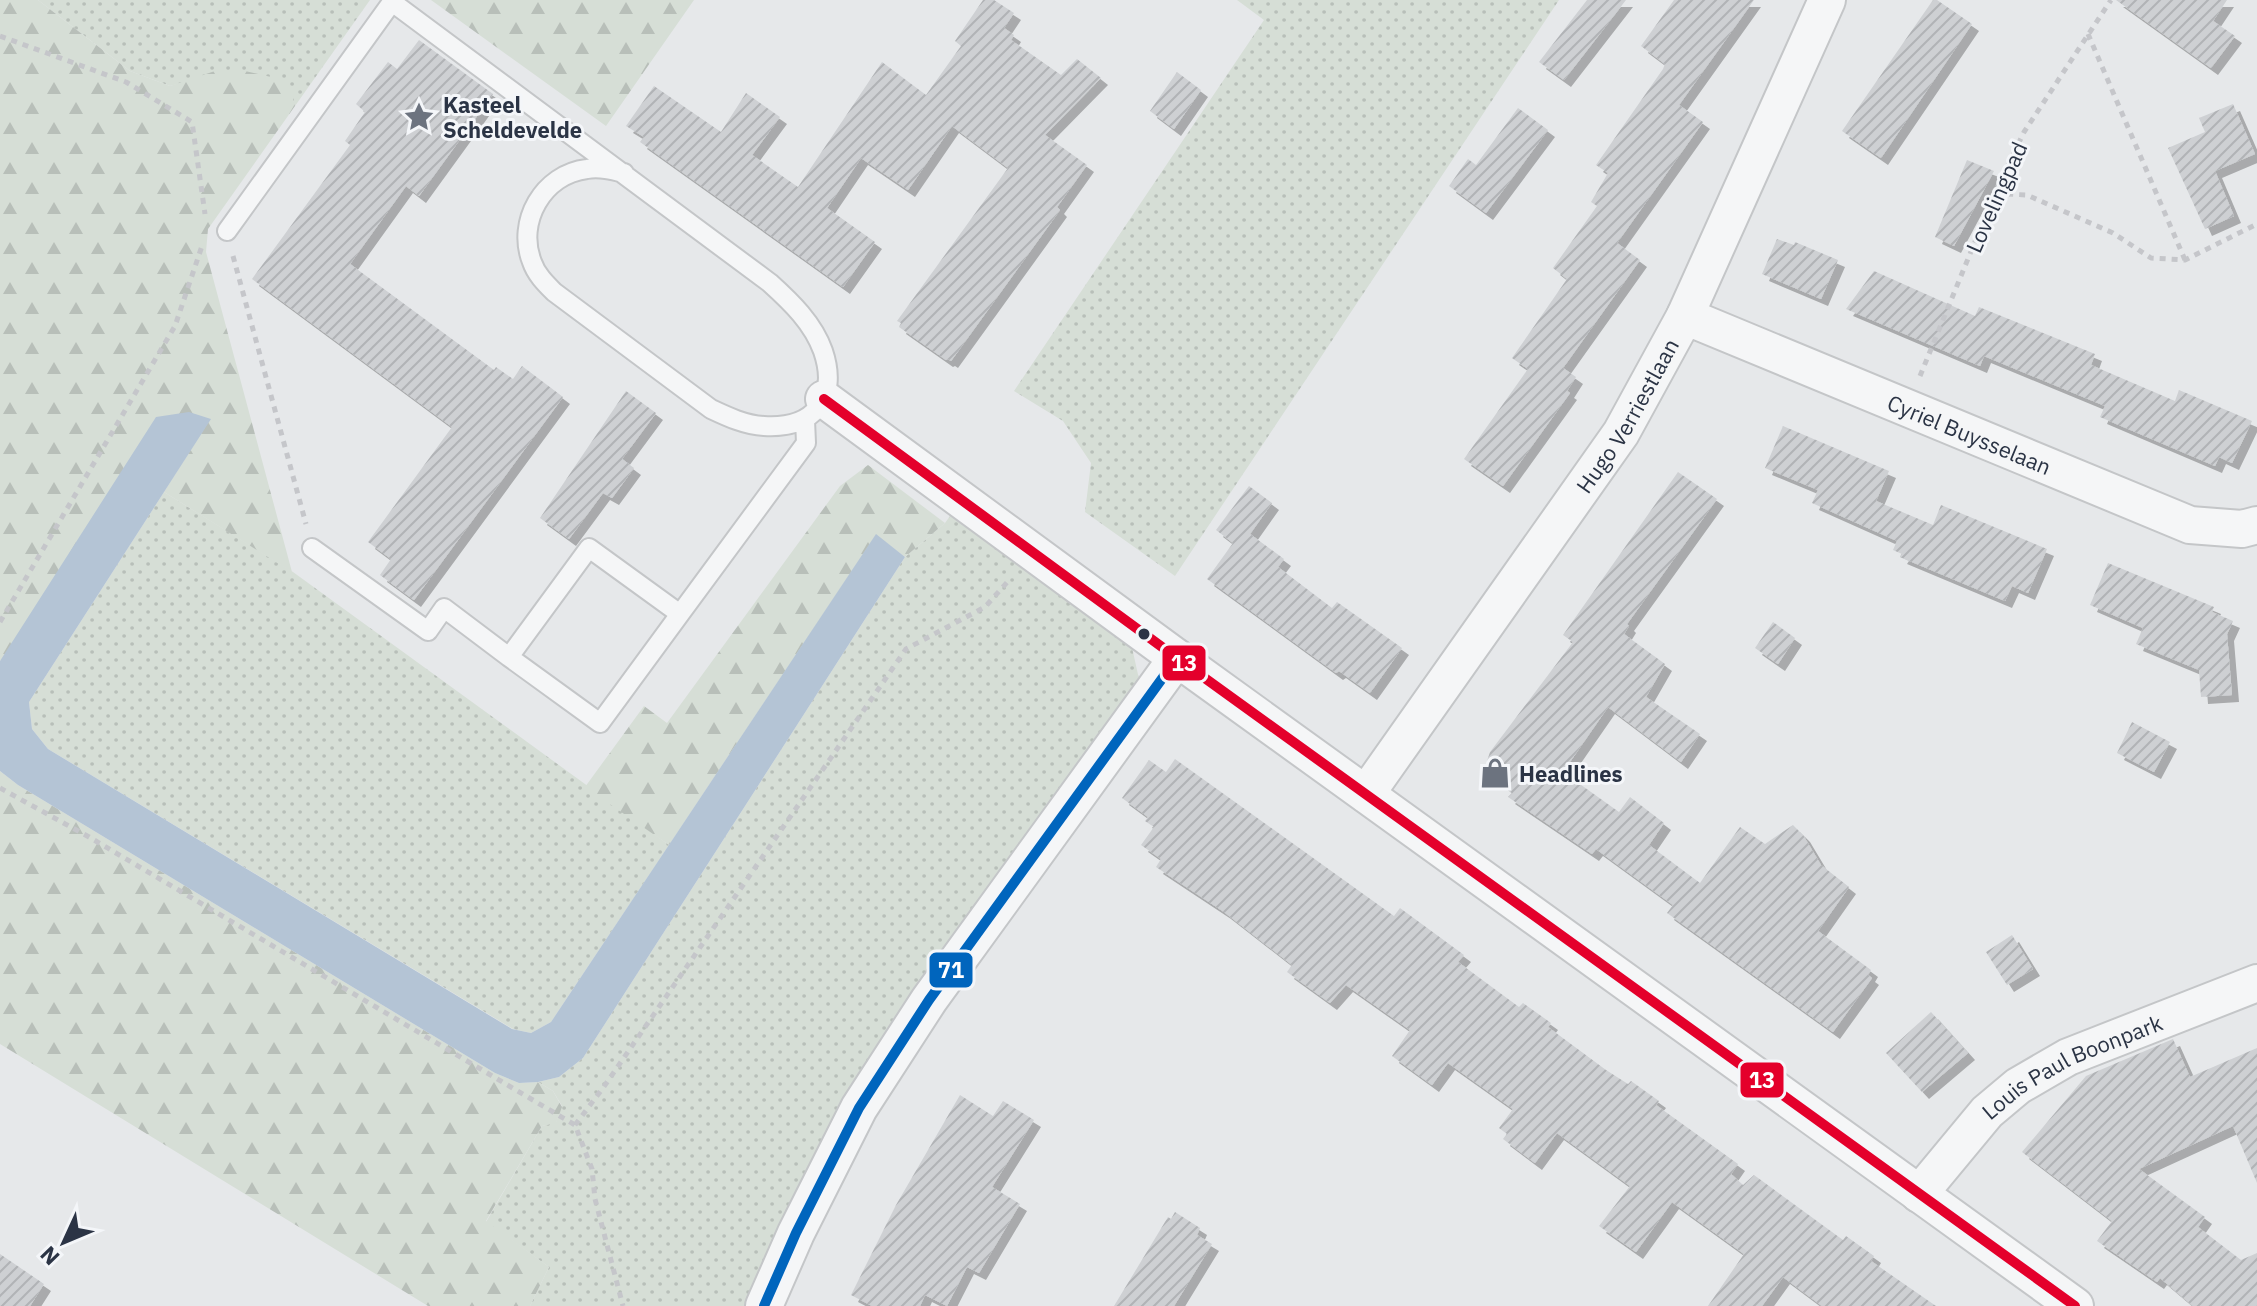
<svg xmlns="http://www.w3.org/2000/svg" width="2257" height="1306" viewBox="0 0 2257 1306" font-family="'IBM Plex Sans',sans-serif">
  <style>
    .grass { fill: url(#grass-dots) }
    .forest { fill: url(#forest-firs) }
    .water { fill: #b4c4d5 }
    .building { fill: url(#building-hatch); filter: url(#shadow) }
    .lines { fill: none; stroke-linecap: round; stroke-linejoin: round }
    .service-casing { stroke: #c4c6c8; stroke-width: 22 }
    .minor-casing { stroke: #c4c6c8; stroke-width: 40 }
    .path { stroke: #c5c6ca; stroke-width: 5; stroke-dasharray: 6 6; stroke-linecap: butt }
    .service { stroke: #f5f6f7; stroke-width: 18 }
    .minor { stroke: #f5f6f7; stroke-width: 36 }
    .bus-1-casing { stroke: #f4f6f9; stroke-width: 16 }
    .bus-2-casing { stroke: #f4f6f9; stroke-width: 16 }
    .bus-1 { stroke: #e4002b; stroke-width: 10 }
    .bus-2 { stroke: #0065bd; stroke-width: 10 }
    .bus-dot { fill: #2b3445; stroke: #f4f6f9; stroke-width: 3 }
    .labels { text-anchor: middle; dominant-baseline: central; stroke-width: 6; stroke-linejoin: round; paint-order: stroke }
    .poi-label { font-size: 22px; font-weight: bold; fill: #2b3445; stroke: #f4f6f9; text-anchor: start }
    .street-label { font-size: 22px; fill: #2b3445; stroke: #f4f6f9 }
    .line-badge { stroke: #f4f6f9; stroke-width: 3 }
    .badge-label { font-size: 22px; text-anchor: middle; font-weight: bold; fill: #fff }
  </style>
  <defs>
    <pattern id="grass-dots" width="8" height="8" patternUnits="userSpaceOnUse" patternTransform="scale(2)"><rect width="8" height="8" fill="#d6ded6"/><path d="M2 2h.1M6 6h.1" fill="none" stroke="#b8bfb9" stroke-width="1.8" stroke-linecap="round"/></pattern>
    <pattern id="forest-firs" width="22" height="20" patternUnits="userSpaceOnUse" patternTransform="scale(2)"><rect width="22" height="20" fill="#d6ded6"/><path d="M5 1l3.5 6h-7zM16 11l3.5 6h-7z" fill="#b8bfb9"/></pattern>
    <pattern id="building-hatch" width="6" height="6" patternUnits="userSpaceOnUse" patternTransform="scale(2)"><rect width="6" height="6" fill="#ced0d3"/><path d="M-1 1l2-2M0 6l6-6M5 7l2-2" fill="none" stroke="#b1b3b6"/></pattern>
    <filter id="shadow"><feDropShadow dx="7" dy="7" stdDeviation="0" flood-color="#0004"/></filter>
  </defs>
  <rect width="100%" height="100%" fill="#e6e8ea"/>
  <!-- grass -->
  <path class="grass" d="M38,0H370L295,106L289,88L193,80L170,86L130,71Z
    M1237,0H1559L1175,576L1085,512L1091,463L1063,421L1014,391L1264,20Z
    M164,492L293,572L669,845L551,1022L531,1033L513,1029L48,749L32,729L29,702Z
    M953,512L1131,643L1139,679L891,1026L834,1117L765,1259L746,1306H530L549,1267L486,1222L542,1126L556,1122L562,1106L553,1091L538,1082L559,1077L583,1058L905,557L945,523Z"/>
  <!-- forest -->
  <path class="forest" d="M0,0H38L130,71L170,86L218,70L245,71L271,77L290,88L295,106L208,229L206,252L292,572L164,492L210,419L0,661Z
    M431,0H694L606,126Z
    M868,465L945,523L905,557L876,535L669,845L585,787L644,706L667,723L840,486Z
    M0,771L18,785L495,1073L519,1083L538,1082L553,1091L562,1107L556,1123L542,1126L486,1221L549,1267L530,1306H428L0,1044Z"/>
  <!-- water -->
  <path class="water" d="M189,412L211,419L29,702L32,729L48,749L512,1029L531,1033L551,1022L876,534L905,557L583,1058L559,1077L538,1082L519,1083L495,1073L18,785L0,771V661L156,417Z"/>
  <!-- building -->
  <path class="building" d="M983,0H994L1014,13L1004,28L1014,35L1011,40L1061,75L1077,59L1101,78L1045,135L1087,165L1057,207L1060,210L951,361L948,359L946,360L899,327L901,323L897,321L1008,168L952,126L908,190L861,158L827,208L875,242L843,287L640,142L644,137L626,126L654,86L721,132L746,93L780,117L752,155L798,187L882,62L926,95L961,46L955,41Z
    M1587,0H1626L1564,80L1539,62Z
    M1674,0H1754L1679,105L1703,122L1617,243L1640,260L1563,368L1576,377L1567,391L1570,393L1503,486L1464,459L1528,369L1512,358L1567,279L1553,268L1597,206L1591,202L1608,173L1596,165L1663,69L1665,64L1641,46Z
    M1933,0H1937L1972,24L1881,158L1842,131Z
    M2116,0H2227L2213,21L2235,36L2211,68Z
    M419,40L493,94L419,196L406,186L350,264L494,370L496,367L513,379L522,366L563,397L414,600L380,575L391,559L368,542L452,427L252,279L350,145L345,141L365,112L356,104L388,62L397,69Z
    M1177,72L1201,90L1174,129L1150,111Z
    M2233,104L2255,154L2215,171L2234,216L2205,229L2168,148L2205,132L2199,118Z
    M1518,108L1548,130L1486,213L1449,186L1468,159L1476,165Z
    M1967,160L1994,171L1954,246L1935,237Z
    M1777,239L1794,245L1795,242L1838,260L1821,299L1762,274Z
    M1874,271L1975,316L1979,307L2095,354L2091,365L2175,401L2179,390L2252,421L2232,463L2219,457L2215,466L2100,417L2105,406L1984,356L1980,366L1846,309Z
    M626,391L656,413L622,459L634,468L612,498L603,493L569,539L540,518Z
    M1783,426L1889,471L1876,501L1933,525L1941,505L2047,549L2028,593L2012,586L2005,601L1900,557L1902,554L1893,550L1897,541L1812,503L1818,490L1765,468Z
    M1678,472L1717,499L1627,624L1629,626L1624,634L1665,664L1646,697L1700,734L1681,762L1608,707L1563,772L1619,812L1630,797L1664,823L1649,845L1700,883L1740,827L1765,844L1793,825L1803,835L1821,865L1849,887L1818,931L1871,970L1868,975L1872,978L1833,1032L1667,913L1673,905L1596,849L1592,854L1508,797L1512,793L1490,773L1487,761L1490,752L1573,642L1563,635Z
    M1249,486L1272,503L1250,534L1284,559L1278,567L1332,608L1337,602L1402,648L1370,693L1339,671L1336,673L1207,579L1233,543L1216,530Z
    M2108,563L2214,607L2212,612L2233,621L2227,634L2232,695L2201,697L2199,670L2136,644L2143,628L2090,605Z
    M1773,622L1795,638L1778,664L1755,648Z
    M2132,722L2170,742L2154,772L2117,753Z
    M1175,759L1394,916L1400,908L1464,955L1458,962L1519,1007L1523,1003L1551,1023L1548,1027L1606,1070L1628,1084L1631,1081L1659,1101L1656,1105L1738,1164L1731,1174L1743,1185L1754,1175L1843,1240L1846,1236L1874,1256L1871,1261L1936,1306H1822L1783,1277L1762,1306H1708L1744,1254L1672,1202L1636,1252L1599,1226L1630,1186L1557,1133L1535,1163L1503,1139L1507,1134L1499,1128L1513,1109L1448,1063L1432,1085L1392,1056L1410,1030L1346,985L1330,1003L1287,972L1292,965L1224,912L1156,867L1161,859L1141,845L1154,827L1145,821L1148,817L1122,798L1149,760L1166,772Z
    M2012,935L2033,969L2007,985L1986,952Z
    M1931,1012L1968,1053L1922,1092L1886,1053Z
    M2173,1039L2190,1077L2257,1048V1183L2233,1126L2139,1169L2205,1217L2198,1227L2241,1260L2257,1253V1306H2193L2160,1278L2157,1282L2097,1241L2112,1221L2022,1152L2086,1076Z
    M960,1095L993,1116L1003,1101L1034,1120L992,1187L1020,1204L979,1273L967,1267L947,1306L925,1295L920,1306H872L851,1295L896,1205Z
    M1175,1212L1200,1228L1197,1235L1212,1244L1174,1306H1114L1168,1217L1171,1219Z
    M0,1254L44,1284L30,1306H0Z"/>
  <g class="lines">
    <!-- service casing -->
    <g class="service-casing">
      <path id="service" d="M227,231L392,2L770,283C791,302 813,323 823,351C839,398 814,429 764,426C745,425 728,417 711,409L554,292C545,283 536,274 532,262C516,222 543,174 587,169C600,167 612,170 624,173
        M312,548L428,631L444,608L509,657
        M680,614L600,723L509,657L589,548L680,614L806,443L805,420"/>
    </g>
    <!-- minor casing -->
    <g class="minor-casing">
      <g id="minor">
        <path id="s1" d="M1685,316L2190,525L2242,529L2257,525"/>
        <path d="M824,399L1177,658L2075,1306"/>
        <path id="s2" d="M1366,794L1621,433L1685,316L1827,0"/>
        <path id="s3" d="M1919,1194L1987,1112L2018,1086L2068,1057L2257,983"/>
        <path d="M764,1306L796,1233L859,1108L929,1000L1177,658"/>
      </g>
    </g>
    <!-- path -->
    <path class="path" d="M2088,34L2185,260
      M0,36L126,82L192,122L205,214
      M1997,188L2006,194L2027,195L2113,233L2151,258L2185,260L2257,224
      M233,256L306,524
      M1920,376L1997,188L2024,132L2111,0
      M0,622L175,326L203,243
      M0,788L89,837L575,1125L592,1169L595,1199L623,1306
      M575,1125L603,1088L906,649L985,607L1010,579"/>
    <!-- service -->
    <use href="#service" class="service"/>
    <!-- minor -->
    <use href="#minor" class="minor"/>
    <!-- bus-1 casing -->
    <g class="bus-1-casing">
      <path id="bus-1" d="M824,399L1177,658L2075,1306"/>
    </g>
    <!-- bus-2 casing -->
    <g class="bus-2-casing">
      <path id="bus-2" d="M764,1306L796,1233L859,1108L929,1000L1177,658"/>
    </g>
    <!-- bus-1 -->
    <use href="#bus-1" class="bus-1"/>
    <!-- bus-2 -->
    <use href="#bus-2" class="bus-2"/>
  </g>
  <!-- icons -->
  <defs>
    <g id="sight-bare" transform="scale(2.4)"><path d="M0-6L1.8-2.2L6-1.7L2.9 1.2L3.7 5.4L0 3.3L-3.7 5.4L-2.9 1.2L-6-1.7L-1.8-2.2Z" fill="#6c737f" stroke="#f4f6f9" stroke-width="2.5" paint-order="stroke"/></g>
    <g id="shop-bare" transform="scale(2.4)"><path d="M-5-2.5h2.3a2.7 3.5 0 0 1 5.4 0H5L5.5 6h-11ZM-1.5-2.5h3a1.5 2.3 0 0 0-3 0Z" fill="#6c737f" stroke="#f4f6f9" stroke-width="2.5" paint-order="stroke"/></g>
  </defs>
  <g fill-rule="evenodd">
    <use href="#sight-bare" x="419" y="117"/>
    <use href="#shop-bare" x="1495" y="773"/>
  </g>
  <!-- markers -->
  <circle class="bus-dot" cx="1144" cy="634" r="7"/>
  <g class="labels">
    <!-- poi labels -->
    <g class="poi-label">
      <text x="443" y="104">Kasteel<tspan x="443" dy="25">Scheldevelde</tspan></text>
      <text x="1519" y="773">Headlines</text>
    </g>
    <!-- street labels -->
    <g class="street-label">
      <text transform="translate(1996 197) rotate(-66)">Lovelingpad</text>
      <text stroke="none"><textPath href="#s2" startOffset="460">Hugo Verriestlaan</textPath></text>
      <text stroke="none"><textPath href="#s1" startOffset="308">Cyriel Buysselaan</textPath></text>
      <text stroke="none"><textPath href="#s3" startOffset="204">Louis Paul Boonpark</textPath></text>
    </g>
  </g>
  <g class="line-badge">
    <rect x="1161" y="644" width="46" height="38" rx="8" fill="#e4002b"/>
    <rect x="928" y="951" width="46" height="38" rx="8" fill="#0065bd"/>
    <rect x="1739" y="1061" width="46" height="38" rx="8" fill="#e4002b"/>
  </g>
  <g class="badge-label">
    <text x="1184" y="671">13</text>
    <text x="951" y="978">71</text>
    <text x="1762" y="1088">13</text>
  </g>
  <!-- north arrow -->
  <g transform="translate(64 1242) rotate(226)" stroke="#f4f6f9" stroke-width="6" paint-order="stroke">
  <path d="M0-6L14 30L0 20L-14 30Z" fill="#2b3445"/>
  <text y="-12" font-size="22" font-weight="bold" text-anchor="middle" fill="#2b3445">N</text>
  </g>
</svg>
